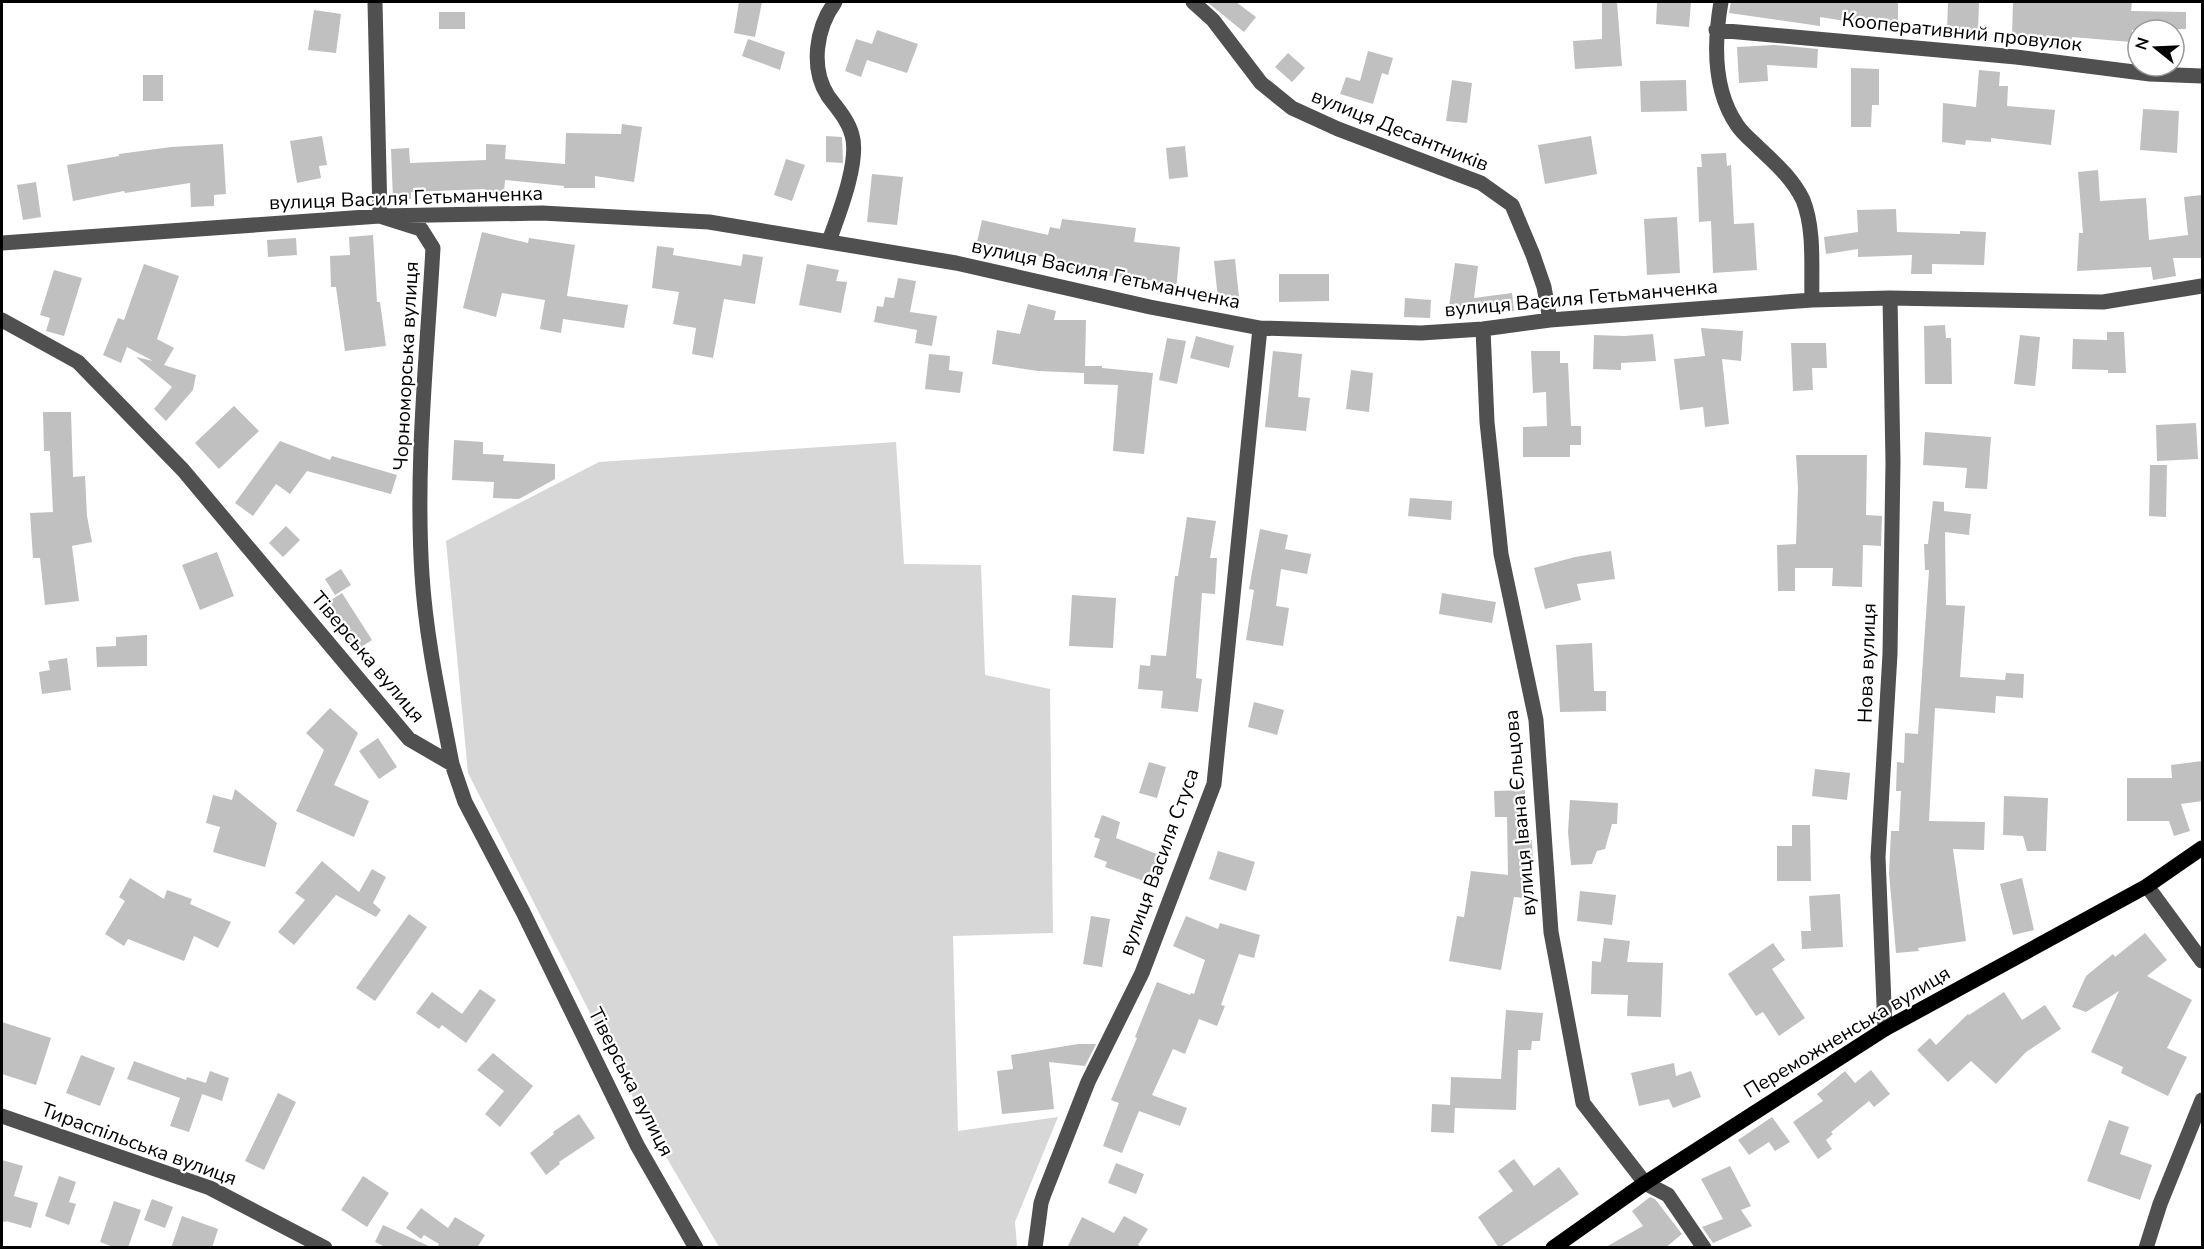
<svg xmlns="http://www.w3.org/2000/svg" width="2204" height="1249" viewBox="0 0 2204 1249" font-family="'Nunito Sans',sans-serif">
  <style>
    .green { fill: #d7d7d7 }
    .building { fill: #c0c0c0 }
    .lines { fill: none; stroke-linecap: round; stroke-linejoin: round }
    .minor { stroke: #505050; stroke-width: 15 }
    .major { stroke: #000; stroke-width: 15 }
    .labels { text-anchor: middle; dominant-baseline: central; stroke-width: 4.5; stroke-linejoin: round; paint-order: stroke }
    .street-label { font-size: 20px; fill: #000; stroke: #fff }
  </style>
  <rect width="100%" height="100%" fill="#fff"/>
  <!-- green -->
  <path class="green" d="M896,442L904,564L981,565L985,675L1050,689L1053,933L953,936L958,1131L1058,1117L1015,1222L1017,1247H719L645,1121L468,773L446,541L599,462Z"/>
  <!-- building -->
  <path class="building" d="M739,2H762L755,37L734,33Z
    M1207,2H1236L1256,17L1244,32Z
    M1602,2H1617L1622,66L1575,69L1573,41L1602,39Z
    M1657,2H1691L1689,27L1656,24Z
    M1731,2H1898V22L1845,21L1820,17V26L1729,13Z
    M1948,2H1979L1978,31L1947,30Z
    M2013,2H2132L2131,11L2186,12V29L2132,30L2131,42L2072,37L2070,50L2050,48L2051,37L2012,35Z
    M314,10L341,14L336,53L308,50Z
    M439,12H465V29H439Z
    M877,30L918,44L907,73L867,60L861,77L845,71L856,39L872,44Z
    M748,39L785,52L780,70L742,56Z
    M1774,45L1818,49L1817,68L1767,65L1768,81L1739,83L1737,47Z
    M1368,51L1393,58L1388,75L1382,73L1373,104L1340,94L1346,77L1360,81Z
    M1288,53L1305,68L1292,82L1275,67Z
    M1851,68L1879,69V105H1872L1871,127H1851Z
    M1979,70L2000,72L1999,86H2008L2007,106L2055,110L2051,145L1991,138V142L1966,140L1965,145L1942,142L1943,103L1976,107Z
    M143,75H163V101H143Z
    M1452,80L1472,83L1467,123L1446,121Z
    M1686,80L1687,111L1641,112L1640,81Z
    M2143,109L2179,111L2177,153L2140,150Z
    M622,124L642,127L634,182L595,176V188H564V186L505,180L504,193H485V189L411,192V199L393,200L391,149L409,148L410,163L486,160V144L506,145L505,159L565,164L566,133L621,134Z
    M322,136L327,165L319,166L321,178L297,183L290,141Z
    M826,136L842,137L843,163L826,162Z
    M1591,136L1597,174L1545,184L1538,145Z
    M223,144L226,194L214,195V206L191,207L190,183L125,193L124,191L73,201L67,165L119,156V154L171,147Z
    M1185,146L1188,177L1169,179L1166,148Z
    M1726,153L1727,166L1731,165L1734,224L1754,223L1757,270L1713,273L1711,221L1699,222L1697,167H1702L1701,154Z
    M786,159L805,165L792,201L774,195Z
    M2098,170L2100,201L2146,198L2149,240L2188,235L2184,197L2202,195V258H2173L2176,276L2153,280L2151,267L2077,271L2079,233H2083L2078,172Z
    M872,174L903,177L897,225L867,222Z
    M36,182L41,217L23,220L17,185Z
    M1896,209L1897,232L1960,234V231L1986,232L1984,265L1932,264V274H1911L1912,255L1858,257V249L1826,254L1824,237L1858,232L1857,210Z
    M1677,217L1680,273L1647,275L1644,219Z
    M1062,219L1136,228L1134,242L1180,247L1176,292L1155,290L1156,281L1075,272L1042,265L1043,257L977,242L982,220L1048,235L1050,227L1060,229Z
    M482,232L528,243L529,238L575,245L567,296L628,305L624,328L563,319L561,333L540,329L545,300L502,293L496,317L463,308Z
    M373,235L377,302H380L386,346L345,351L336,287H331L330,256L350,255L349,237Z
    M296,238L297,255L268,257L267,240Z
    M657,246L674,248L673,255L741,266L743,254L763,257L755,304L724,299L713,358L692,354L696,328L673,324L679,292L652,288Z
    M1235,259L1239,297L1218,299L1214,261Z
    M1455,263L1478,266L1474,298L1512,293L1514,311L1484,315L1483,312L1449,307Z
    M144,264L179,276L157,339L174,348L164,365L196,375L193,390L166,421L154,409L172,387L136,357L153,361L127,347L121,363L103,355L118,318L124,320Z
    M807,264L839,270L836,281L847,282L841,313L799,305Z
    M54,270L82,278L64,336L46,331L50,318L40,315Z
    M1279,274H1329V301L1279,302Z
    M898,278L916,281L910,312L937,316L932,346L915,343L917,330L874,322L877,306L883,307L885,297L894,298Z
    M1405,298L1431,300L1430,318L1404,317Z
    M1028,304L1056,311L1054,320H1086L1085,366H1102V368L1153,373L1144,454L1113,451L1118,385L1084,384V373L1038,371L992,364L997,330L1020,334Z
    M1945,325L1946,338H1951L1952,384H1925L1924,326Z
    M1701,328L1743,331L1741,361L1722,359L1729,424L1705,427L1703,407L1680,410L1674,359L1705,356Z
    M2107,332H2124L2126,373H2108V370L2072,369L2073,339L2107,340Z
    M1653,334L1656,361L1621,363V370L1593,369L1594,335L1624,336Z
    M2020,335L2040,337L2035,386L2014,384Z
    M1196,336L1234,346L1229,368L1190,358Z
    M1167,338L1186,341L1177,384L1159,380Z
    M1791,343H1826L1827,368H1812L1813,390L1793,391Z
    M1273,351L1302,354L1298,397L1310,398L1306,431L1265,427Z
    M1531,351H1560V363H1568L1571,426H1581V445H1570V457H1523V427L1547,426L1546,392L1533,393Z
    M929,354L950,356L949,370L963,372L960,393L925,389Z
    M1351,370L1373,373L1369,412L1346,409Z
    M234,406L259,431L219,469L195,443Z
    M43,412H71L73,477L85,476L87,516L92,542L72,546L79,601L45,605L40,558H33L30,513L53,512L50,451H44Z
    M2196,423L2198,459L2157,461L2156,425Z
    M1925,432L1991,437L1987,489L1965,488L1967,468L1923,465Z
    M454,440L483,442V454L504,455L503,461L555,464V479L519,499L493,498L494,482L452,480Z
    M280,441L330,460L332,456L397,475L391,494L307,471L290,494L276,484L253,516L235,503Z
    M1796,455H1867L1866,515L1882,516L1881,546L1863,545L1862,587L1832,586L1833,568H1795V591H1778L1777,545L1796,544L1798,488Z
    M2150,465H2167L2166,517L2149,516Z
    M1410,498L1452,501L1451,520L1408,516Z
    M1933,501L1944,502V511L1971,514L1969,535L1945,532L1946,605L1965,606L1960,677L2005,680L2006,673L2024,674L2023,698L1996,696L1995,713L1935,708L1929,821L1985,822L1984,850L1953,849L1966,941L1918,948L1919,951L1896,953L1889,873L1891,831H1899L1901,791H1896L1897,762L1904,763L1905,733L1918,734L1929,570H1925L1924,544H1928Z
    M1187,517L1216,521L1210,558H1217L1215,594L1202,593L1196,678L1202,679L1198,712L1161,708L1163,691L1138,689L1140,665L1150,666L1151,655L1166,656L1175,576H1178Z
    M286,526L300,540L283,557L269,543Z
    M1260,529L1288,535L1285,549L1311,554L1307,574L1281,569L1276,606L1289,608L1283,646L1246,640L1254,590L1249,589Z
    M1611,551L1615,579L1577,584L1581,600L1545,609L1534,568L1575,557Z
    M217,552L234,596L200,610L182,565Z
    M341,569L351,585L335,595L325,579Z
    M342,593L372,640L355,651L325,604Z
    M1442,593L1496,602L1492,623L1439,614Z
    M1072,595L1116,598L1113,648L1069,646Z
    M147,635V666L97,667L96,647L116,646V637Z
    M1592,643L1594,691H1606V711L1560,712L1556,645Z
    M67,658L71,690L42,694L39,672L50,670L48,661Z
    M1254,702L1284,710L1277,735L1248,727Z
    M330,708L358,733L334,785L369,801L354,837L296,811L324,750L306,733Z
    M378,738L397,767L379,779L359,751Z
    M2202,761V801L2181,804L2190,831L2174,836L2169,821H2127V778H2172L2171,765Z
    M1149,762L1166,767L1157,798L1139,793Z
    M1815,769L1850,773L1847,800L1812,796Z
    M235,789L277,823L265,867L213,852L220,827L206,823L213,795L232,800Z
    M1525,790L1526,840H1532L1533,865H1527L1524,898L1514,897L1501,970L1449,961L1457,916L1464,917L1471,871L1508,875L1507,817H1495L1494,791Z
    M2004,796L2048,798L2046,851H2027L2023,836L2003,835Z
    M1570,800L1618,803L1617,824H1612L1605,849L1597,851L1592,864L1571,865L1568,832Z
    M1102,815L1120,822L1116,838L1162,856L1152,884L1105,867L1107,862L1094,857L1100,839L1094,837Z
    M1792,825H1810L1811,881H1777V846H1792Z
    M1218,851L1255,862L1246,891L1209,879Z
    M322,861L359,892L372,869L386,877L373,903L381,910L376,917L336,895L294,945L278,932L305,900L295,893Z
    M130,878L164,899L167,890L192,899L190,904L231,922L218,948L194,936L184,961L128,939L124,946L105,934L125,901L119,897Z
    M2022,878L2034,930L2013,935L2000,884Z
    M1580,891L1616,895L1612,925L1577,921Z
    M1840,894L1843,947L1802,949L1801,931H1811L1809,896Z
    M409,914L427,927L375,1001L356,988Z
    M1091,916L1110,919L1102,967L1083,964Z
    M1186,916L1218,929L1220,923L1260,935L1254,958L1239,954L1221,1005L1225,1006L1217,1026L1199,1019L1185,1054L1173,1049L1152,1095L1187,1108L1180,1126L1139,1111L1122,1153L1103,1146L1119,1103L1111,1100L1137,1038L1135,1037L1157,982L1190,995L1191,993L1194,994L1205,960L1173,946Z
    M2145,933L2167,960L2147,976L2192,1000L2167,1048L2187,1057L2168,1096L2121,1073L2123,1067L2091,1052L2119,991L2086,1012L2072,1007L2086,976L2113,954L2115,957Z
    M1604,938L1630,941L1627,962L1663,963L1661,1017L1627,1016L1628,995L1591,994L1592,961L1601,962Z
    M1773,943L1785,960L1772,969L1805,1018L1779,1036L1763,1012L1756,1016L1728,974Z
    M480,989L496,1000L466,1043L442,1025L439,1029L416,1013L432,992L462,1014Z
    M2004,992L2022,1020L2045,1005L2061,1029L2026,1052L1996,1084L1971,1061L1948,1082L1917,1050L1930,1038L1936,1045L1968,1014L1969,1015Z
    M1506,1010L1543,1013L1540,1041H1532L1531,1050H1518L1516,1110L1455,1108L1454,1133L1431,1132L1432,1104L1450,1105L1451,1077L1501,1079Z
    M2,1022L51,1038L36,1085L2,1074Z
    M1078,1044H1096L1085,1066L1049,1062L1054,1109L1002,1114L997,1071L1013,1069L1011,1055Z
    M493,1053L533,1086L500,1127L485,1114L504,1091L477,1070Z
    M81,1055L115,1068L100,1106L66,1093Z
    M134,1061L186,1080L187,1077L206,1083L189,1132L170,1126L180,1098L127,1079Z
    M1674,1063L1676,1076L1691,1071L1701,1097L1673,1108L1669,1099L1639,1106L1631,1073Z
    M1871,1070L1890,1094L1874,1107L1869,1101L1831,1132L1833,1134L1826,1140L1832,1149L1818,1159L1793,1122L1823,1101L1817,1094L1845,1071L1855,1083Z
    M210,1071L229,1078L222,1101L202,1094Z
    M278,1093L296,1102L264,1170L245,1161Z
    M579,1114L595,1138L559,1162L560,1164L546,1175L530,1153L554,1134L553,1132Z
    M1772,1117L1790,1142L1775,1151L1769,1142L1749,1155L1738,1140Z
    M2109,1120L2129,1127L2120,1154L2152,1165L2140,1200L2087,1181Z
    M1514,1159L1534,1186L1559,1167L1579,1194L1499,1248L1478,1217L1513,1191L1498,1171Z
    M2,1160L23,1166L6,1222L2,1221Z
    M1116,1163L1144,1174L1136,1194L1108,1183Z
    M1730,1166L1751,1206L1741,1210L1752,1226L1713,1243L1702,1227L1723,1219L1701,1179Z
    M59,1176L76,1182L69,1202L76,1204L69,1225L45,1216Z
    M363,1176L389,1193L367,1227L341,1210Z
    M14,1196L38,1203L31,1228L6,1221Z
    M1650,1197L1655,1199L1682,1234L1665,1248H1604L1643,1226L1632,1211Z
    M152,1199L173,1207L165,1228L144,1220Z
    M114,1201L141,1210L128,1248H116L100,1242Z
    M421,1208L448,1228L455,1217L485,1235L477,1248H437L439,1244L424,1235L421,1239L406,1228Z
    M182,1216L218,1229L212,1248H171Z
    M1124,1216L1148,1229L1138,1245L1144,1248H1067L1082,1217L1114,1233Z
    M383,1225L433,1248H387L375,1242Z"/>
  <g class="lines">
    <!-- minor -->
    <path class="minor" d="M375,2L380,216L421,229L433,248C427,356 415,466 422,575C426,639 440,701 452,764
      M1193,2L1213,20L1261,83L1292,108L1338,129L1481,183L1512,205L1533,255L1544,287L1550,320
      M1721,2C1714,42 1713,90 1737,125C1743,134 1752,141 1759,148C1776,164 1793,179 1803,200C1815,230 1811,268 1812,300
      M1716,30L2016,57L2150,74L2202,76
      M829,241C838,216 860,161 852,135C848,120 837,108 828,96C810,68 816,28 835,2
      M2,243L380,216L542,213L709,222L956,263L1150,307L1260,328L1421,333L1483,329L1550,320L1812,300L1890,298L2103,302L2202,286
      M2,320L78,362L183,470L409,739L452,764L465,802L523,912L637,1145L696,1248
      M1483,329L1487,422L1501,554L1536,720L1551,932L1583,1103L1645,1183L1668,1195L1704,1248
      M2147,886L2202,961
      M1885,1029L1878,857L1890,654L1893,462L1890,298
      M2,1116L210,1188L325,1248
      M1035,1248L1041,1203L1044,1194L1088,1082L1142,973L1214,784L1260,328
      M2146,1248L2160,1204L2202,1100"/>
    <!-- major -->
    <path class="major" d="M1553,1248L1645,1183L1885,1029L2147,886L2202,848"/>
  </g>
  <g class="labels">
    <!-- street labels -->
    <g class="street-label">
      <text transform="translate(1962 32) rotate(6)">Кооперативний провулок</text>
      <text transform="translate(1400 130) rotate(22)">вулиця Десантників</text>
      <text transform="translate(406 198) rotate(-2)">вулиця Василя Гетьманченка</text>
      <text transform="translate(1106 274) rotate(12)">вулиця Василя Гетьманченка</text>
      <text transform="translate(1581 298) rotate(-5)">вулиця Василя Гетьманченка</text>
      <text transform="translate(406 366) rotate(-87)">Чорноморська вулиця</text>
      <text transform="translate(368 657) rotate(50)">Тіверська вулиця</text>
      <text transform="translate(1867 663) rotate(-88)">Нова вулиця</text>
      <text transform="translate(1520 813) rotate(-95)">вулиця Івана Єльцова</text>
      <text transform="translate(1159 862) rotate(-70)">вулиця Василя Стуса</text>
      <text transform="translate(1847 1032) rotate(-31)">Переможненська вулиця</text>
      <text transform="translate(631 1082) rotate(63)">Тіверська вулиця</text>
      <text transform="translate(139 1144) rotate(20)">Тираспільська вулиця</text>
    </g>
  </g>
  <!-- border -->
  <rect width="2204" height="1249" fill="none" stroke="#000000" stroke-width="6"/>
  <!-- north arrow -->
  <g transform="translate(2156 48) rotate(288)"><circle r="28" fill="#ffffff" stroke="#999999" stroke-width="1.5"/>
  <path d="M0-4.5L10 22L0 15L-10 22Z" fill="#000000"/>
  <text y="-9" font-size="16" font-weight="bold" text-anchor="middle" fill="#000000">N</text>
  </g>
</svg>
